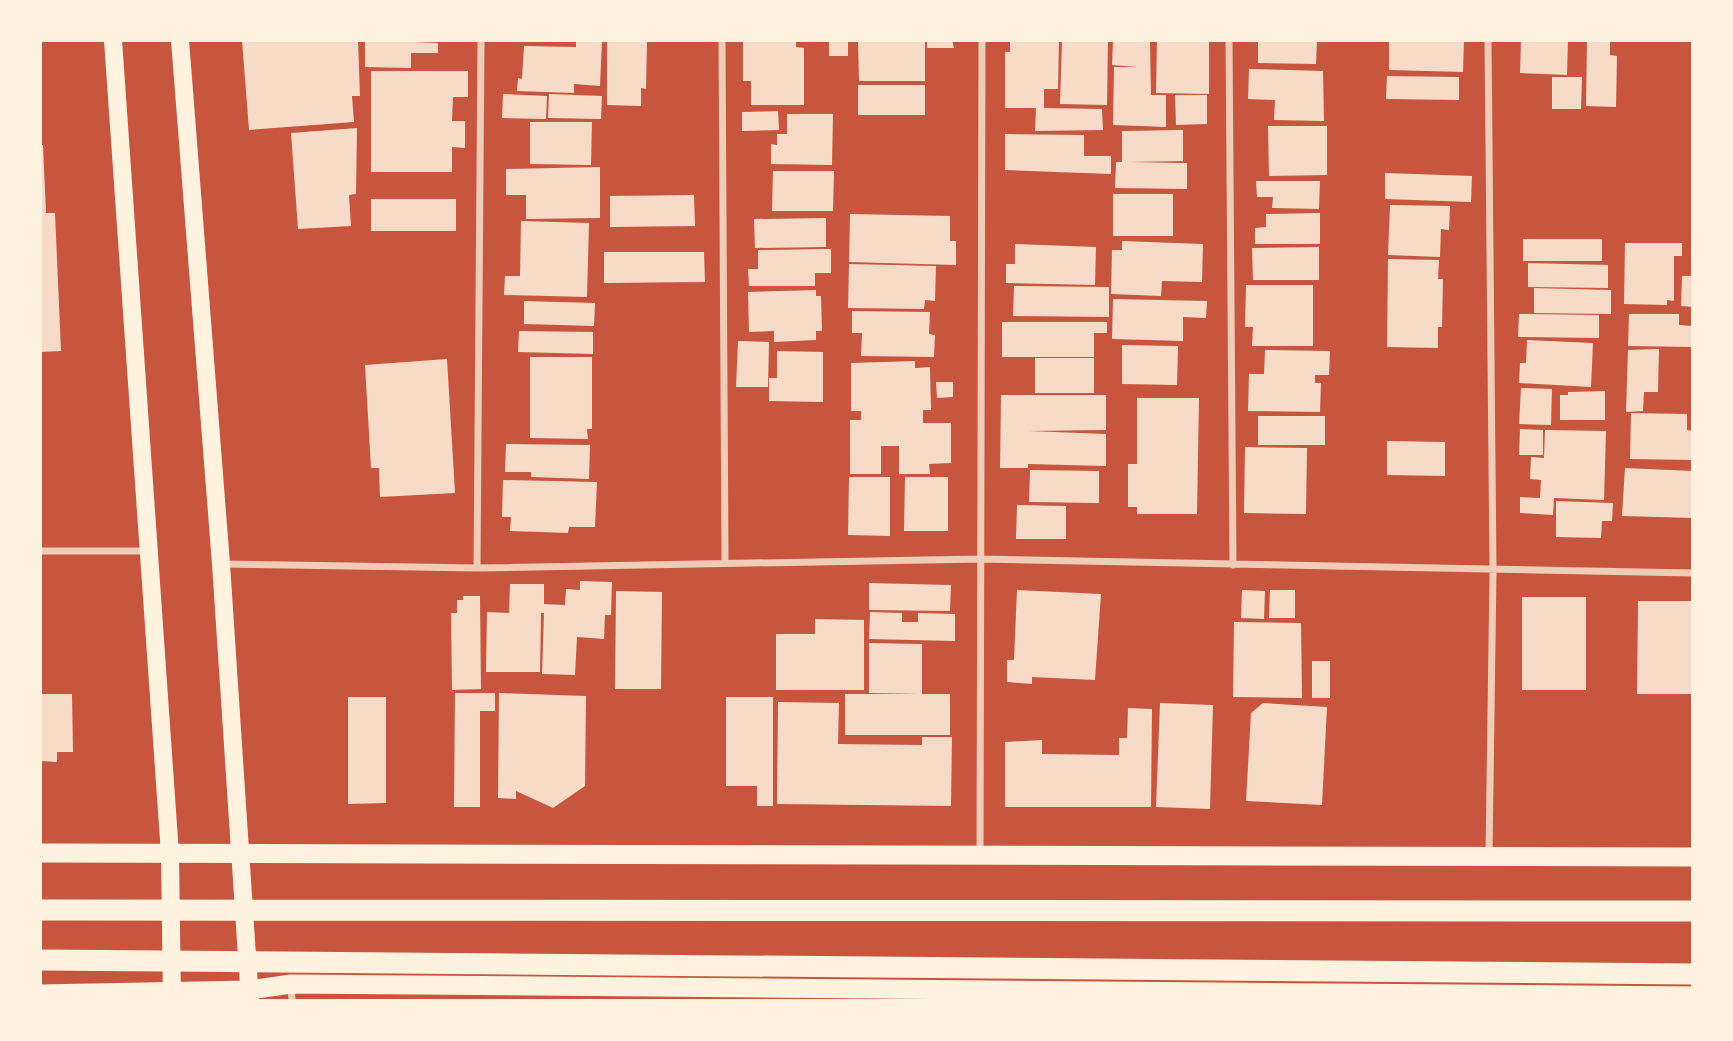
<svg xmlns="http://www.w3.org/2000/svg" width="1733" height="1041" viewBox="0 0 1733 1041" font-family="Barlow,sans-serif">
  <style>
    .building { fill: #f7dbc8 }
    .lines { fill: none; stroke-linecap: round; stroke-linejoin: round }
    .minor { stroke: #f1ccb7; stroke-width: 7 }
    .primary { stroke: #fff3e0; stroke-width: 18 }
    .trunk { stroke: #fff3e0; stroke-width: 19 }
    .motorway { stroke: #fff3e0; stroke-width: 21 }
  </style>
  <rect width="100%" height="100%" fill="#c8553d"/>
  <!-- building -->
  <path class="building" d="M242,40H358L360,96H352L354,122L249,130Z
    M365,40L438,43V53H411V68L365,67Z
    M576,40H602L600,86L574,84V93L517,91L518,78L522,79L524,46L576,47Z
    M607,40H647L646,89L641,88V106L607,105Z
    M743,40H796V47L804,48V105H751V81H743Z
    M829,40H848V56H829Z
    M858,40H925V81H859Z
    M927,40H952L954,48H927Z
    M1010,40H1059L1058,89H1044V108L1102,109L1103,130L1035,131L1036,108H1005V52H1010Z
    M1062,40H1108L1107,105L1060,104Z
    M1113,40H1150L1151,95H1166V127L1113,125L1114,67H1137L1112,65Z
    M1157,40H1209V94L1156,93Z
    M1258,40H1317L1316,64L1258,63Z
    M1389,40H1464L1463,72L1389,70Z
    M1521,40H1568L1567,75L1520,73Z
    M1587,40H1610V55L1617,56L1616,107L1586,106Z
    M1249,69L1323,71L1324,121L1274,120L1275,100L1248,99Z
    M371,71H468V97H453L452,121H465V148L452,147V172H371Z
    M1387,76L1459,77V100L1386,99Z
    M1552,77H1582L1581,109H1552Z
    M858,85H925V115H858Z
    M503,94L547,96L546,119L502,118Z
    M549,94L602,96L601,119L548,118Z
    M1175,95H1207V124L1176,125Z
    M778,111L779,130L742,131V112Z
    M787,114H833L832,165L771,164V144L777,145V134H787Z
    M530,122H592L591,165L530,164Z
    M1268,126H1327V175L1269,176Z
    M357,128L356,194L349,195L351,226L298,229L291,133Z
    M1183,130V161L1129,162L1187,163V189L1115,188L1116,162H1122V131Z
    M1005,134L1084,135V156H1111V174L1005,170Z
    M40,145H43L46,213H55L61,351L40,352Z
    M600,167V218L526,219V195H506V169Z
    M773,171H834L833,211H772Z
    M1385,173L1472,176L1471,202L1385,199Z
    M1256,181H1320L1319,209L1272,208L1273,197H1257Z
    M1113,194H1173V236H1113Z
    M694,195L695,226L610,227V196Z
    M371,199H456V231H371Z
    M1390,205L1450,206L1449,230L1441,229L1440,257L1388,255Z
    M1320,213V244H1255V228L1266,227V214Z
    M850,214L950,216V241H956V265L849,262Z
    M826,218V247L755,248L754,219Z
    M521,221L589,223L587,297L504,295L505,276H520Z
    M1523,239H1602V261H1523Z
    M1122,241L1203,244L1202,282L1162,281L1161,296L1111,294L1112,250H1122Z
    M1625,243H1682V256H1674V301L1667,300V305L1624,304Z
    M1015,244L1096,247L1095,285L1006,283V264H1015Z
    M1319,247V280H1253L1252,248Z
    M831,249V273H815V286H749L748,269H758V250Z
    M604,252H704L705,282L604,283Z
    M1388,259L1439,260L1438,279H1443L1442,327H1438V348L1387,347Z
    M1528,263L1608,265V288L1528,287Z
    M849,264L936,266L935,301L925,300L924,309L848,308Z
    M1682,276H1693V307L1681,306Z
    M1246,285H1313V346H1252L1253,327H1245Z
    M1014,286L1109,287V317L1013,316Z
    M1534,288L1611,290V314L1534,313Z
    M816,290V296H821L822,331H816V340L774,342V331L749,332L748,292Z
    M1113,299L1207,301L1206,318L1183,317V341L1112,339Z
    M524,301L595,303L594,326L524,324Z
    M852,311L930,312L929,334L935,335L934,357L861,356L862,333H852Z
    M1519,314L1599,315V338L1518,337Z
    M1629,314H1679V325L1693,326V347L1628,346Z
    M1002,322H1107V333H1094V357H1002Z
    M519,331L593,332V354L518,352Z
    M1527,340L1593,343L1591,387L1519,383L1520,363H1526Z
    M738,341L769,342L768,387H736Z
    M1122,345L1178,346L1177,385L1122,384Z
    M1659,349L1658,392H1644L1643,411L1626,412L1628,350Z
    M1265,350L1330,351L1329,375H1315V383H1321L1320,412L1248,411L1249,374H1264Z
    M777,351L823,352V402L769,401V378H777Z
    M530,357H592V429H587L588,439L530,438Z
    M1035,358H1094V393H1035Z
    M447,359L455,493L380,497L379,468H371L365,365Z
    M915,361V368L930,367L931,410H923V423H951V463L929,464L930,474H899V446H881V474H850V420H861V411H851V363Z
    M936,382H953V397L937,398Z
    M1521,388L1552,389L1551,425L1519,424Z
    M1605,391V420H1560V395H1568V392Z
    M1001,395H1106V430L1029,431L1106,434V466L1028,464V468H1000Z
    M1137,398H1199L1197,514H1137V507H1128V464H1137Z
    M1631,413L1687,414V430L1693,431V460L1630,459Z
    M1258,416H1325V445H1258Z
    M1520,429L1543,430V455H1519Z
    M1545,430L1606,431L1604,500L1554,498L1553,515L1520,513V497L1540,498L1541,480L1530,479L1531,457L1544,458Z
    M1387,441L1445,442V476L1387,475Z
    M506,444L590,445L589,479L531,477V472H505Z
    M1245,447L1307,448L1306,514L1244,513Z
    M1625,468L1693,471V518L1622,516Z
    M1030,470L1099,471V503L1029,502Z
    M849,477H890V536L848,535Z
    M905,477H948V531H904Z
    M503,480L597,482L595,527H569L568,533L510,531L511,517H502Z
    M1556,501L1613,503L1612,521H1602L1601,538L1556,537Z
    M1017,505L1066,506V539H1016Z
    M580,581L612,582L611,615H605L604,639L577,637L575,675L542,674L544,613H541L540,672H486L487,612L509,613L510,584H544V604L565,605L566,589L580,590Z
    M869,583L951,585L950,611L869,610Z
    M1017,590L1101,594L1095,680L1032,677V684L1007,682V660H1014Z
    M1242,590L1265,591L1264,619L1241,618Z
    M1270,590H1295V618H1269Z
    M616,591L662,592L661,689H615Z
    M463,596H480L481,689L452,690L451,613H457V600H463Z
    M1522,597H1586V690H1522Z
    M1638,601H1693V694H1637Z
    M870,612L902,613V622H918V613L955,614V641L869,639Z
    M815,619L864,620V690H776V634H815Z
    M1234,622L1301,623L1302,698L1233,697Z
    M869,643L922,644V694H950V735H845V694H919L869,693Z
    M1312,661H1330V698H1312Z
    M455,693H495V711H480V807H454Z
    M499,693L586,696L585,786L553,808L516,791V799L498,798Z
    M40,694H72L73,752H57V762L40,761Z
    M348,697H386V803L348,804Z
    M726,697H773V806H757V786H726Z
    M778,702L839,703L838,744L922,745V737H952L951,806L777,804Z
    M1160,703L1213,705L1210,809L1156,807Z
    M1263,703L1327,707L1322,805L1246,801L1251,713Z
    M1128,708L1152,709L1151,807H1005V742L1042,740V754L1119,755V738H1127Z"/>
  <g class="lines">
    <!-- minor -->
    <path class="minor" d="M722,40L725,562
      M1229,40L1233,565
      M1488,40L1493,571L1489,856
      M40,551H148
      M221,564L477,568L980,559L1693,573
      M477,568L481,40
      M980,853L982,40
      M291,984L292,1001"/>
    <!-- primary -->
    <path class="primary" d="M113,40L170,854L172,1001
      M180,40L221,564L250,1001"/>
    <!-- trunk -->
    <path class="trunk" d="M40,853L1693,857
      M40,994L249,990L291,984L1693,996"/>
    <!-- motorway -->
    <path class="motorway" d="M40,910L1693,911
      M40,960L1693,974"/>
  </g>
  <!-- border -->
  <rect width="1733" height="1041" fill="none" stroke="#fff3e0" stroke-width="84"/>
</svg>
